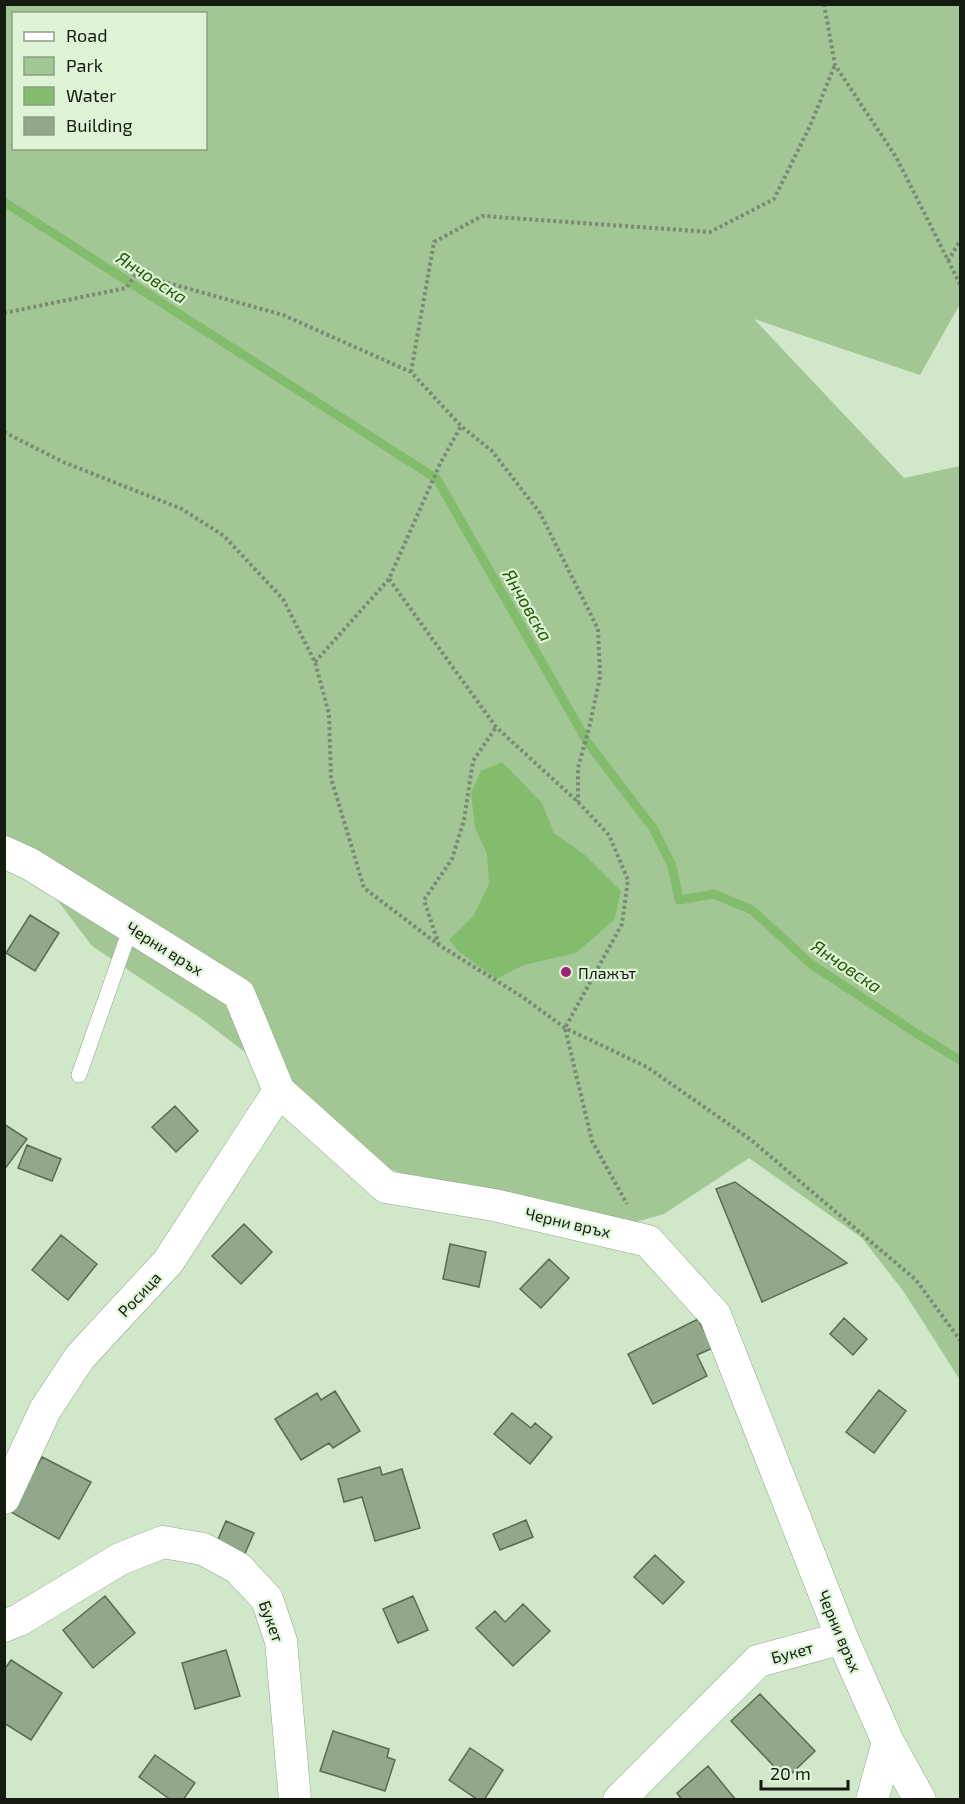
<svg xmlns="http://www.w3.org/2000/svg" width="965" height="1804" viewBox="0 0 965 1804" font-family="'Exo 2',sans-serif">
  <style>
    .green { fill: #a2c794; fill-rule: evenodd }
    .water { fill: #84bc6e }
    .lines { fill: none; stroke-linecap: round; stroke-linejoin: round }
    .stream { stroke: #84bc6e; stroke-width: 9 }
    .building { fill: #92a78b; stroke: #586c51; stroke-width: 1.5 }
    .service-casing { stroke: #91a78a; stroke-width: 16 }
    .minor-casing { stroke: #91a78a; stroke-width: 33 }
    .path { stroke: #7a8a74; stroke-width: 4; stroke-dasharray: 3 3; stroke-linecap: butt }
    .service { stroke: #fff; stroke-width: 15 }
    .minor { stroke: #fff; stroke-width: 32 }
    .poi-dot { fill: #9c2177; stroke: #def4d6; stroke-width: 2 }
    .labels { text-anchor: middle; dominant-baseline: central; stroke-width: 4.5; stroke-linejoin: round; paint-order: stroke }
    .street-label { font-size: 16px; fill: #141c11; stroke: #def4d6 }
    .poi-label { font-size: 16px; fill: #141c11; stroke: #def4d6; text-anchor: start }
    .water-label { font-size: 18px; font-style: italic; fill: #275b08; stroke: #def4d6 }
  </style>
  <rect width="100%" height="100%" fill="#d1e7c9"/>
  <!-- green -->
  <path class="green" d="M4,5H960V304L920,375L754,319L904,478L960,466V1380L904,1292L862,1238L749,1158L664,1214L587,1236L371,1163L312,1103L199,1017L92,946L30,864L5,851ZM14,14H206V148H14Z"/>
  <!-- water -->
  <path class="water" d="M502,762L542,803L554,833L585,855L621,891L614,920L576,953L524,965L496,979L458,951L449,940L474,915L489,884L487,854L475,828L471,793L481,771Z"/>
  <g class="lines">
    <!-- stream -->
    <path class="stream" d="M4,202L437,479L588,743L653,828L672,866L679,900L714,894L752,910L811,964L922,1037L960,1060"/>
  </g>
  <!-- building -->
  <path class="building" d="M30,915L59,933L35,971L6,953Z
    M175,1106L198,1131L176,1152L152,1127Z
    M4,1124L27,1139L4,1170Z
    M27,1145L61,1159L52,1181L18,1168Z
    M735,1182L847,1263L762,1302L716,1189Z
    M244,1224L272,1252L241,1284L212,1256Z
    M61,1235L97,1264L68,1300L32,1270Z
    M450,1244L486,1252L479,1287L443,1279Z
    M549,1259L569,1278L541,1308L520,1289Z
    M844,1318L867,1339L853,1355L830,1334Z
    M698,1319L713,1348L697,1355L707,1376L653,1404L628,1354Z
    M879,1390L906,1411L874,1453L846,1432Z
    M335,1391L360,1431L333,1448L329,1443L301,1460L275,1419L317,1393L321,1400Z
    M512,1413L531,1428L535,1423L552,1437L530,1464L494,1434Z
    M42,1457L91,1482L59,1539L11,1512Z
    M380,1467L382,1475L402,1469L420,1528L375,1541L362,1497L344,1502L338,1479Z
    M526,1520L533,1537L500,1550L493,1534Z
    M226,1521L254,1533L243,1558L215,1546Z
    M655,1555L684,1582L663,1604L634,1577Z
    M105,1596L135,1633L93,1668L63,1630Z
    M413,1596L428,1630L398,1643L383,1609Z
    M523,1604L550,1631L513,1666L476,1628L495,1611L505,1622Z
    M226,1650L240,1696L195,1709L182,1663Z
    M11,1660L62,1693L31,1740L4,1723V1670Z
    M760,1694L815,1751L786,1779L731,1721Z
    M333,1731L389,1749L387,1757L395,1760L385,1791L320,1771Z
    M470,1748L503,1770L484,1800H478L449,1780Z
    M155,1755L195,1783L183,1800H171L139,1777Z
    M708,1766L736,1800H682L677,1793Z"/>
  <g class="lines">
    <!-- service casing -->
    <g class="service-casing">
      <path id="service" d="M79,1075L131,927"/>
    </g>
    <!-- minor casing -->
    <g class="minor-casing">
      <path id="minor" d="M4,852L30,864L239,994L279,1091L386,1187L494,1205L648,1241L715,1315L842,1638L888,1742L920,1800
        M4,1498L45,1410L80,1357L168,1262L279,1091
        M4,1626L19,1620L120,1559L163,1542L203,1549L238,1568L267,1599L281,1641L295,1800
        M619,1800L758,1661L842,1638
        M872,1800L888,1742"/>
    </g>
    <!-- path -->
    <path class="path" d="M824,4L835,65L896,157L960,284
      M948,261L960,241
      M4,313L126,288L136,274L283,315L411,372L461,426L492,451L540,513L598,629L600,677L590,724L578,768V802
      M411,372L434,242L482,216L710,232L774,199L810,126L835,65
      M4,432L63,462L182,509L224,536L283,599L315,662L329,714L331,778L364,888L439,945L524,998L565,1028L647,1067L750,1139L916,1280L960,1340
      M389,579L496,727L578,802L609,835L628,880L622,924L565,1028L592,1141L627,1204
      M315,662L389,579L440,464L461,426
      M439,945L424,900L452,859L464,820L473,761L496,727"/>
    <!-- service -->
    <use href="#service" class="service"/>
    <!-- minor -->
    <use href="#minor" class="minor"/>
  </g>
  <!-- markers -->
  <circle class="poi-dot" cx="566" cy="972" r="6"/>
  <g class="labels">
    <!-- street labels -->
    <g class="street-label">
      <text transform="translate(165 948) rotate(32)">Черни връх</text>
      <text transform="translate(568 1222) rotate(13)">Черни връх</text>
      <text transform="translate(139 1294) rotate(-47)">Росица</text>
      <text transform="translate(272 1621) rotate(70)">Букет</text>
      <text transform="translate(840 1631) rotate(67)">Черни връх</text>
      <text transform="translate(792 1652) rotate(-15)">Букет</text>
    </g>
    <!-- poi labels -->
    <g class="poi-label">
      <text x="578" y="972">Плажът</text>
    </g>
    <!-- water labels -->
    <g class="water-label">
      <text transform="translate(152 277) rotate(33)">Янчовска</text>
      <text transform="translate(528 605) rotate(60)">Янчовска</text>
      <text transform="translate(847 966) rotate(34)">Янчовска</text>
    </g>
  </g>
  <!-- border -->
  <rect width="965" height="1804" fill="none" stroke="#141c11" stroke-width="12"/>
  <!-- legend -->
  <rect x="12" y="12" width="195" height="138" fill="#def4d6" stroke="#8d9e87" stroke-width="1.5"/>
  <rect x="24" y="32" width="30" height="9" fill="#ffffff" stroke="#8d9e87" stroke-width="1.5"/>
  <text x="66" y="42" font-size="18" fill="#141c11">Road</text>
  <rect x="24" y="57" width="30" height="18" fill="#a2c794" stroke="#8d9e87" stroke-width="1.5"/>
  <text x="66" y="72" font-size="18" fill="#141c11">Park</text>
  <rect x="24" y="87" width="30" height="18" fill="#84bc6e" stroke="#8d9e87" stroke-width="1.5"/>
  <text x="66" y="102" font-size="18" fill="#141c11">Water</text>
  <rect x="24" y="117" width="30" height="18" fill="#92a78b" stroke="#8d9e87" stroke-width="1.5"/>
  <text x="66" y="132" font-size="18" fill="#141c11">Building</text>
  <!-- scale -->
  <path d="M761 1780v9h87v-9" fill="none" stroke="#141c11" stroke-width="3"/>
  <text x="770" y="1780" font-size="18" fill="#141c11" stroke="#def4d6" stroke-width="4.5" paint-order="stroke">20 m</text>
</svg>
